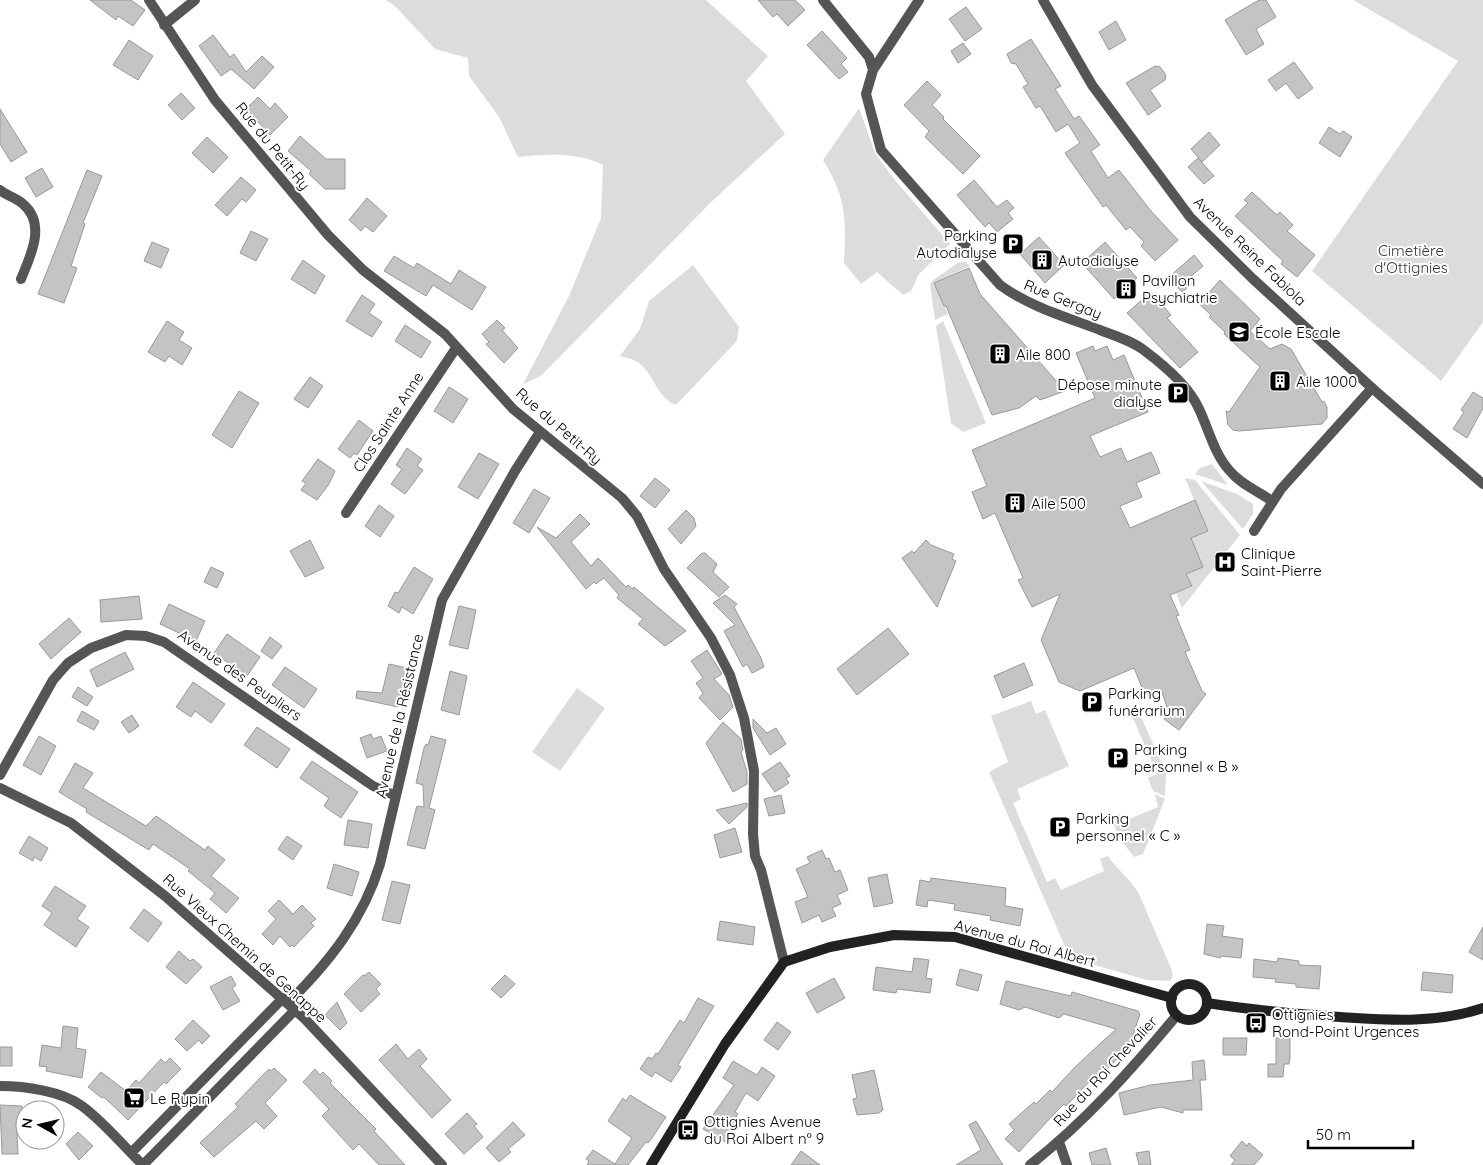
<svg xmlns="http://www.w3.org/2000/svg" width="1483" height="1165" viewBox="0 0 1483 1165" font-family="Quicksand,sans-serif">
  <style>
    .green { fill: #dcdcdc }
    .building { fill: #c4c4c4; stroke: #999 }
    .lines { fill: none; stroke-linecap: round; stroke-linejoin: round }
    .minor { stroke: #555; stroke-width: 10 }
    .tertiary { stroke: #555; stroke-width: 10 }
    .secondary { stroke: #222; stroke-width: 10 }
    .labels { text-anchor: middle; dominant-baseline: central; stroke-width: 4; stroke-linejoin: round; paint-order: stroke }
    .street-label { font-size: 15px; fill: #000; stroke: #fff }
    .poi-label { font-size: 15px; fill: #000; stroke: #fff; text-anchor: start }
    .park-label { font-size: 15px; fill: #333; stroke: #fff }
  </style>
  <rect width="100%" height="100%" fill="#fff"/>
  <!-- green -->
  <path class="green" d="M386,0H706L768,56L746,81L785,134L710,203L541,376L523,384L569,296L601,218L603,165C578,152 545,154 518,157L499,117L469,76L468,58L435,49L395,6Z
    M1353,0H1483V322L1441,381L1312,271L1458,61Z
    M859,108L875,153L894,179L950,244L919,274L911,291L903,295L877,272L861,284L844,263C846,219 847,199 823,160Z
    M959,262H965L970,266L934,283L948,314L935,320L930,285L932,281Z
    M693,265L739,327L737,341L676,405C657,398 655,376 639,363C634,359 626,358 620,356L640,329L649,301Z
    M943,321L986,423L963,432L951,423L936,326Z
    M1212,464L1228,485L1195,474L1200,468Z
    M1185,478L1195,480L1240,535L1182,608L1176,593L1192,587L1186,574L1203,567L1144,558L1207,531Z
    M1201,481L1237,494L1253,504V514L1243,529Z
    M577,688L605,708L560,771L532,752Z
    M1031,701L1036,714L1045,710L1069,766L1017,789L1021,799L1013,803L1047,882L1055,878L1061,890L1104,871L1100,859L1108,856C1117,869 1129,878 1138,892L1171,968L1173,976L1170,981L1147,980L1070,958L989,772L1008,762L991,716Z
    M1137,708L1166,773L1165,796L1153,791L1148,778L1157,774L1130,711Z
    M1155,794L1165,799L1143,854L1134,857L1120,839L1111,818L1120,814L1124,821L1158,807Z"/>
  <!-- building -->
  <path class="building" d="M90,0H131L145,10L133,26L118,16L116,20Z
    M758,0H795L805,10L788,26L777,14L773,17Z
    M1259,0H1266L1276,17L1256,29L1264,44L1246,55L1225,20Z
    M966,7L982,29L965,41L949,19Z
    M1116,21L1126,40L1109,50L1099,32Z
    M822,31L847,58L841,64L848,72L839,79L807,45Z
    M213,35L230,57L234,54L246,72L262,56L274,67L254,89L231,69L221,76L199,46Z
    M1031,39L1061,86L1055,89L1074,119L1079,116L1100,145L1091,151L1108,178L1119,170L1151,211L1178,240L1155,261L1141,246L1144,242L1130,227L1126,230L1106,205L1103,207L1065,153L1080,143L1068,124L1056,132L1040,106L1036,108L1023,87L1028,84L1016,64L1011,63L1007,54Z
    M129,40L153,56L138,80L113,65Z
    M963,43L971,54L958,63L951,51Z
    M1294,62L1313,88L1298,99L1286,83L1276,91L1268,80Z
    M1155,66L1160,67L1166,75L1165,80L1150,90L1161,106L1148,115L1126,83Z
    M927,81L941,95L932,105L944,117L943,119L980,156L963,174L925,137L929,131L904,105Z
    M181,93L195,108L182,120L168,105Z
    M258,97L270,109L275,103L288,117L270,135L246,109Z
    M0,109L27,152L11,162L0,144Z
    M1329,127L1340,134L1343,131L1352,137L1340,157L1319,143Z
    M1209,132L1220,145L1202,162L1191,149Z
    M300,136L326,159H345V189H325L309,174L311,171L288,151Z
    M207,137L228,157L213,173L192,153Z
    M1198,158L1214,176L1204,184L1188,167Z
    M42,168L53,187L36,197L25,178Z
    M87,170L102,176L83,223L85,224L71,266L77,268L64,303L38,294Z
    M241,177L256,190L246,202L242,199L227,216L215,205Z
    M974,180L997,207L1007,200L1014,208L1008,213L1013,219L997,232L989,223L985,227L957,195Z
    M1252,192L1277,215L1280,212L1293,225L1287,231L1315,255L1297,277L1281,264L1283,261L1235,216L1248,203L1244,200Z
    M367,198L387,216L373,232L365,226L361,231L349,220Z
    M251,231L268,239L256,261L240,253Z
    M1039,237L1064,265L1045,283L1020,254Z
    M152,242L169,249L161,268L144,261Z
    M1105,242L1137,278L1114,299L1082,263Z
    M1194,255L1203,266L1189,278L1193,283L1182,292L1169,277Z
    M394,256L414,268L417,263L451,284L459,270L486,287L472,310L433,285L426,296L384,271Z
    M303,260L325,276L315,294L291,279Z
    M969,268L980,294L1065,391L1040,400L1036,396L1019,408L992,415L946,306H944L934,283Z
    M1220,280L1260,319L1250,331L1270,349L1282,344L1291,349L1322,402L1324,401L1327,407V418L1322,424L1239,431L1233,430L1228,425L1226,411L1229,412L1260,367L1224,334L1225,332L1209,317L1211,315L1199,304Z
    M1151,292L1171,315L1167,318L1198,352L1180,368L1127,313Z
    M362,295L375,304L369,313L382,322L372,337L346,321Z
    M497,320L505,328L502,330L518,348L504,363L486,344L489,342L482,334Z
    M167,321L184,332L179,340L192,348L182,365L169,356L165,362L148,352Z
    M405,325L431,342L421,358L395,341Z
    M1093,346L1095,351L1107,346L1113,360L1124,355L1148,412L1090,436L1100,457L1121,448L1127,462L1151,452L1154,458L1160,473L1136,483L1142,497L1120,506L1130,528L1195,500L1208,531L1191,538L1203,567L1186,574L1192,586L1170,595L1179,615L1176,616L1190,650L1185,652L1202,691L1206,694L1179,730L1164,719L1169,713L1161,689L1145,695L1134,668L1080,691L1059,682L1041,640L1060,594L1032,607L1018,580L1023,578L995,513L983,519L972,492L987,486L972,450L1095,398L1076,353Z
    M310,377L323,386L308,408L294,399Z
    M449,387L468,399L453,423L434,411Z
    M239,391L259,403L232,448L212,435Z
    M1473,392L1483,398V408L1467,438L1453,429L1464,412L1461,410Z
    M359,420L373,431L357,455L354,453L350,458L338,449Z
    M407,448L422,459L417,466L423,470L405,494L391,484L402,469L396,465Z
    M479,453L499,464L478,499L458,487Z
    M318,459L335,471L329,484L317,500L301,490L306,483L302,481Z
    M655,478L670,490L655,508L640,496Z
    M534,489L550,498L529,533L513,523Z
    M379,505L394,516L380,537L365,526Z
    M686,510L694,518L696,526L681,544L668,529Z
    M580,514L590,524L571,542L591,566L598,558L626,587L628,585L633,589L634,587L686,631L665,646L638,624L643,619L617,598L619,595L604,578L596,584L594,582L586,589L582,584L537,527L556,538Z
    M310,540L324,568L305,577L290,551Z
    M926,540L931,545L954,554L952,559L956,561L937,607L902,558L912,551L914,553Z
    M702,553H705L717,564L713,572L729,587L719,597L687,568Z
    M211,567L224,573L217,588L204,582Z
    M414,567L433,579L413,614L402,607L399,613L388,606L395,592L398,593Z
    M725,595L737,604L734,607L761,658L764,667L752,673L747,664L743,667L724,631L735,625L713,603Z
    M139,596L142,619L101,622L100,600Z
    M169,604L205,621L196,641L160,624Z
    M459,606L476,610L468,649L449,645Z
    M69,618L81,632L51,659L39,644Z
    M888,628L909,654L857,695L837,669Z
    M227,634L260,657L247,676L214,653Z
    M270,637L282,646L272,659L261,651Z
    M707,650L722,674L714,679L729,695L733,707L720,720L699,698L703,693L696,683L703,678L691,661Z
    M125,652L134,669L97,687L90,670Z
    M1024,663L1033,685L1003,698L994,676Z
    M389,664L407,668L398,707L356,698L357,691L382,693Z
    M285,667L317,689L304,708L272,685Z
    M450,671L467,676L459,715L441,710Z
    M193,682L225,704L211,723L195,711L191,717L176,707Z
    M78,687L93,697L87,706L72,697Z
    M82,711L99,721L94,730L77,721Z
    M132,715L139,726L129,733L121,722Z
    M753,719L767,733L776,728L786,744L770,755L753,728Z
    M723,722L741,739L743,750L741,752L747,772V784L733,792L706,743Z
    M257,727L290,749L277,768L244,745Z
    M371,734L373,739L381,736L387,751L367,758L360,738Z
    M39,736L56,746L41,775L23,765Z
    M431,736L446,740L429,808L435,810L425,849L407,845L416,809L417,806L424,807L423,785L416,783L424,748L426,744L428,745Z
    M312,761L358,792L341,818L324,806L329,798L300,778Z
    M780,762L790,776L786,778L789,783L775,792L762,774Z
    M75,763L93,773L83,788L146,826L156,816L205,850L208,846L225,860L211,876L239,898L226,913L210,899L215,893L188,871L190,869L153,844L149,850L86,812L87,809L59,792Z
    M781,795L785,813L769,816L764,799Z
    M747,803V807L729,824L716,810Z
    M348,820L372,824L368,848L344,845Z
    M735,828L742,852L720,858L714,835Z
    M29,836L48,848L41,861L34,857L33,861L19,853Z
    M287,836L302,846L293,860L278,849Z
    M822,850L826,859L829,858L835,872L840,870L848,890L837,895L841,904L832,908L836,916L822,922L819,915L802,923L795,902L808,897L796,869L810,863L807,857Z
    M334,864L359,872L352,896L327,888Z
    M887,874L893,903L874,907L868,878Z
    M931,878L1006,888L1005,906L1023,909L1020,926L990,920L991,916L954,910L955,904L928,900L927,907L916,905L920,880L930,882Z
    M392,881L410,885L400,924L382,920Z
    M55,886L86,906L77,919L89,927L76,947L44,925L52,913L42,906Z
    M279,900L293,914L302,905L316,919L311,923L314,926L294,947L292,945L290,947L280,936L273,945L262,934L276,919L268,911Z
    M144,909L162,923L148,942L130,928Z
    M720,921L755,927L753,945L717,940Z
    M1207,924L1224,926L1222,936L1243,939L1241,958L1221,956L1220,958L1204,954Z
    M1483,927V960L1469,952Z
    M179,951L190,961L193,959L202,967L186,984L166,967Z
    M914,958L929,960L926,978L932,979L930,993L897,989L896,993L873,990L876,967L912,972Z
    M1278,958L1299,961V965L1321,966L1319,989L1296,987V984L1275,982L1276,979L1253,977L1254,959L1277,962Z
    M960,969L982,975L978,991L956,985Z
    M369,972L381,984L376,989L380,994L361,1012L344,994L363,975L364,976Z
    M1423,972L1453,975L1452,993L1421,990Z
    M505,975L515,984L501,998L491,989Z
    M231,976L236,985L232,988L240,1001L223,1010L210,987Z
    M834,978L845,998L817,1013L806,993Z
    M1006,981L1071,996L1072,992L1138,1011L1140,1014L1125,1059L1121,1055L1105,1071L1093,1078L1066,1106L1064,1104L1054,1114L1019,1152L1005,1139L1014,1130L1009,1124L1034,1102L1036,1104L1050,1090L1052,1092L1074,1068L1116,1029L1064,1014L1059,1018L1025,1007L1019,1010L1000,1004Z
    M698,998L714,1006L678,1065L681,1067L671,1082L655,1072L652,1077L640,1069L648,1057L652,1059L656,1053L658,1054L680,1020L684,1023Z
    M337,1002L347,1023L340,1030L325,1015Z
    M193,1020L210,1036L202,1044L199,1040L187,1051L175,1039Z
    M777,1022L791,1032L778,1050L764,1040Z
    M63,1026L78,1028L76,1048L86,1050L82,1078L46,1071L47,1067L39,1066L42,1045L61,1048Z
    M1223,1038H1247L1246,1055H1223Z
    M1276,1038H1290V1058L1289,1064H1284L1283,1077H1268V1064H1276Z
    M396,1044L408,1059L419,1049L427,1059L420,1066L451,1100L432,1118L379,1060Z
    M0,1047H12V1066H0Z
    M170,1058L181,1069L166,1084L164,1082L128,1120L104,1097L102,1098L88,1087L101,1072L126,1091L136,1080L139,1083L161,1059L165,1063Z
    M1204,1060L1206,1080H1200L1202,1110H1183V1113L1161,1107L1124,1115L1119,1093L1150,1085L1193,1080L1192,1062Z
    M733,1061L757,1075L762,1067L775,1076L758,1101L746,1093L735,1112L738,1114L733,1122L738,1125L727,1143L703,1129L734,1085L723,1078Z
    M274,1068L287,1080L265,1103L277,1116L264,1129L256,1121L214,1157L200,1143L238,1107L235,1104L260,1078L269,1069L271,1071Z
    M315,1069L320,1075L323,1072L332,1081L330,1083L376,1129L374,1131L405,1165H379L359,1144L353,1150L322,1116L329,1109L303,1082Z
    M874,1070L883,1110L879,1113L857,1115L853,1099L857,1098L852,1075Z
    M630,1095L666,1117L652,1138L648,1143L646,1142L628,1165H587L589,1161L586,1159L593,1150L615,1164L632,1138L608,1121L623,1098L626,1101Z
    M0,1105L22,1106V1110H25V1131H17L18,1154H2Z
    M467,1113L477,1124L474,1126L483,1137L464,1154L445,1134Z
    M976,1121L994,1151L1003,1165H956L981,1150L969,1125Z
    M513,1122L525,1135L508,1149L511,1152L499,1162L486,1148Z
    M78,1132L93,1146L79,1160L66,1144Z
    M1242,1141L1247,1146L1249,1143L1263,1155L1254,1165H1231L1235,1160L1230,1156Z
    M1106,1148L1111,1165H1092L1089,1153Z
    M801,1151L820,1165H791Z
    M1149,1151L1151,1165H1139L1136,1153Z"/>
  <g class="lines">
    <!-- minor -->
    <path class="minor" d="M149,0L215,100L328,235L363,270L445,334L513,409L622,498L637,516L664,569L711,638L730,675L744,718L754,771L753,834L755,856L761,870L784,962
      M823,0L869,57L873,70
      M919,0L873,70L866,94L881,150L1000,285C1030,307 1066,317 1100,330C1115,336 1133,341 1145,351C1165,366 1189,386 1199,409C1209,430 1214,453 1229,470C1240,484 1258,491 1272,501
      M164,25L195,0
      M0,190C7,196 17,198 23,204C47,224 30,257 21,279
      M346,513L456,348
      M1254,531L1281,489L1372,388
      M0,775L53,680L68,663L91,648L126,635L146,636L164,642L373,786L396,796
      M0,788L71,823L165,896L305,1019L442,1165
      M288,1003C329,962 363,920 380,864L442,600L515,471L540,432
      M0,1086C24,1086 62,1091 82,1106C104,1122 123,1146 143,1165
      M1059,1142L1067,1165
      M131,1153L283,998
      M143,1165L295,1010
      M1030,1165C1085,1122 1132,1069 1177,1015"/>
    <!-- tertiary -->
    <path class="tertiary" d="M1043,0L1092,85L1190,217L1253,279L1372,388L1483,484"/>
    <!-- secondary -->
    <path class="secondary" d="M1171 1002a18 18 0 1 1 36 0a18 18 0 1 1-36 0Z
      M1207,1003C1251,1010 1295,1014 1340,1017C1388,1020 1436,1024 1483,1008
      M651,1165L725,1044L784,962L830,947L894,935L955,937L1172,998"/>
  </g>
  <!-- icons -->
  <defs>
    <g id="parking-square" transform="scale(1.125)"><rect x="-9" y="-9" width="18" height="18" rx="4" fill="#000" stroke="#fff"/><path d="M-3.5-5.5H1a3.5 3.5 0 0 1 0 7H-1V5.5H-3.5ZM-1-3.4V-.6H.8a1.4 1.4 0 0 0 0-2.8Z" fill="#fff"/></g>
    <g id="building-square" transform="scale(1.125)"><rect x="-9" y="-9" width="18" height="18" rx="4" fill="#000" stroke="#fff"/><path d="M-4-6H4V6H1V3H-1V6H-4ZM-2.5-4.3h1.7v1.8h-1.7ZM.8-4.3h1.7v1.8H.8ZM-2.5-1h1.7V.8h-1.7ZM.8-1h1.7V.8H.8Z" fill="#fff"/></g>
    <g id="school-square" transform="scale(1.125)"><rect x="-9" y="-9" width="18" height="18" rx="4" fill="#000" stroke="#fff"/><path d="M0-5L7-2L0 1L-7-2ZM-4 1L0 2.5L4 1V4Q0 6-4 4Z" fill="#fff"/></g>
    <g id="hospital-square" transform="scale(1.125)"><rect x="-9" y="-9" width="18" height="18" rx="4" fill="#000" stroke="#fff"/><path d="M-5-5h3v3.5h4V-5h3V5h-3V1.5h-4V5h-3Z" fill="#fff"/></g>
    <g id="bus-square" transform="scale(1.125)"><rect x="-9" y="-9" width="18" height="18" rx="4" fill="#000" stroke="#fff"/><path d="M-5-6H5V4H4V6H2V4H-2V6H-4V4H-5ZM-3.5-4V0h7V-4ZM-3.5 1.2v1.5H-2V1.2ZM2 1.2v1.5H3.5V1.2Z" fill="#fff"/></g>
    <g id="supermarket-square" transform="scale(1.125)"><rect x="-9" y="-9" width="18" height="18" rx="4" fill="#000" stroke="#fff"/><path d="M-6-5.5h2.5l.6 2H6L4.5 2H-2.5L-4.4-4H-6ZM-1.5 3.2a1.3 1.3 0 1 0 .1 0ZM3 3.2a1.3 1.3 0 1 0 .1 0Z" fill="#fff"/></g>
  </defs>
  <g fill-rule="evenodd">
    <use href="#parking-square" x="1013" y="244"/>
    <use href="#building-square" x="1042" y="260"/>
    <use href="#building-square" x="1126" y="289"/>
    <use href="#school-square" x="1239" y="332"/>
    <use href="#building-square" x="1000" y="354"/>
    <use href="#building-square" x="1280" y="381"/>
    <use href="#parking-square" x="1178" y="393"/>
    <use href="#building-square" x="1015" y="503"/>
    <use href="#hospital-square" x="1225" y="562"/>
    <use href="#parking-square" x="1092" y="702"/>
    <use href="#parking-square" x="1118" y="758"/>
    <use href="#parking-square" x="1060" y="827"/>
    <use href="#bus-square" x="1256" y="1023"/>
    <use href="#supermarket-square" x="134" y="1098"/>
    <use href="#bus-square" x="688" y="1130"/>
  </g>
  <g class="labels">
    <!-- street labels -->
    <g class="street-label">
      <text transform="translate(273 146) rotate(51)">Rue du Petit-Ry</text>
      <text transform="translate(1250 251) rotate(44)">Avenue Reine Fabiola</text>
      <text transform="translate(1063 299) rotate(22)">Rue Gergay</text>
      <text transform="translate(388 422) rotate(-57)">Clos Sainte Anne</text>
      <text transform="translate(559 426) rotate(41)">Rue du Petit-Ry</text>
      <text transform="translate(240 675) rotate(35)">Avenue des Peupliers</text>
      <text transform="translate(399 716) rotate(-77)">Avenue de la Résistance</text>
      <text transform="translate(1025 943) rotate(15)">Avenue du Roi Albert</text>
      <text transform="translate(245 948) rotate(42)">Rue Vieux Chemin de Genappe</text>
      <text transform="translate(1105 1071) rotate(-47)">Rue du Roi Chevalier</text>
    </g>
    <!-- poi labels -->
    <g class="poi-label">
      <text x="997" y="235" text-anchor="end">Parking<tspan x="997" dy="17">Autodialyse</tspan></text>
      <text x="1058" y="260">Autodialyse</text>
      <text x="1142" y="280">Pavillon<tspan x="1142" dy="17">Psychiatrie</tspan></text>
      <text x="1255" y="332">École Escale</text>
      <text x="1016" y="354">Aile 800</text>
      <text x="1296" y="381">Aile 1000</text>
      <text x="1162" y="384" text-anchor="end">Dépose minute<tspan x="1162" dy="17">dialyse</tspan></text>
      <text x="1031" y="503">Aile 500</text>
      <text x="1241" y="553">Clinique<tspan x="1241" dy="17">Saint-Pierre</tspan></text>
      <text x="1108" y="693">Parking<tspan x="1108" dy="17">funérarium</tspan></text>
      <text x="1134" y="749">Parking<tspan x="1134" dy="17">personnel « B »</tspan></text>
      <text x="1076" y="818">Parking<tspan x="1076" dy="17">personnel « C »</tspan></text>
      <text x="1272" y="1014">Ottignies<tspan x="1272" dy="17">Rond-Point Urgences</tspan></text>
      <text x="150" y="1098">Le Rypin</text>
      <text x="704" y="1121">Ottignies Avenue<tspan x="704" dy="17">du Roi Albert n° 9</tspan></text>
    </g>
    <!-- park labels -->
    <g class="park-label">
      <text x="1411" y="250">Cimetière<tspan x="1411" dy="17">d'Ottignies</tspan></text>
    </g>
  </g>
  <!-- north arrow -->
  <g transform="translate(40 1125) rotate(278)"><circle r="24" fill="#ffffff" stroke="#999999"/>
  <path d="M0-4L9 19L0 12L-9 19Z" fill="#000000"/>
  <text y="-8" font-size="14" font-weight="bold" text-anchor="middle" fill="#000000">N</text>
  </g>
  <!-- scale -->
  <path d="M1308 1140v8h105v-8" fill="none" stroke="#000000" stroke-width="2.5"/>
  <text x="1316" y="1140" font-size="15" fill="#000000" stroke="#ffffff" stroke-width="4" paint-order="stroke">50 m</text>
</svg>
